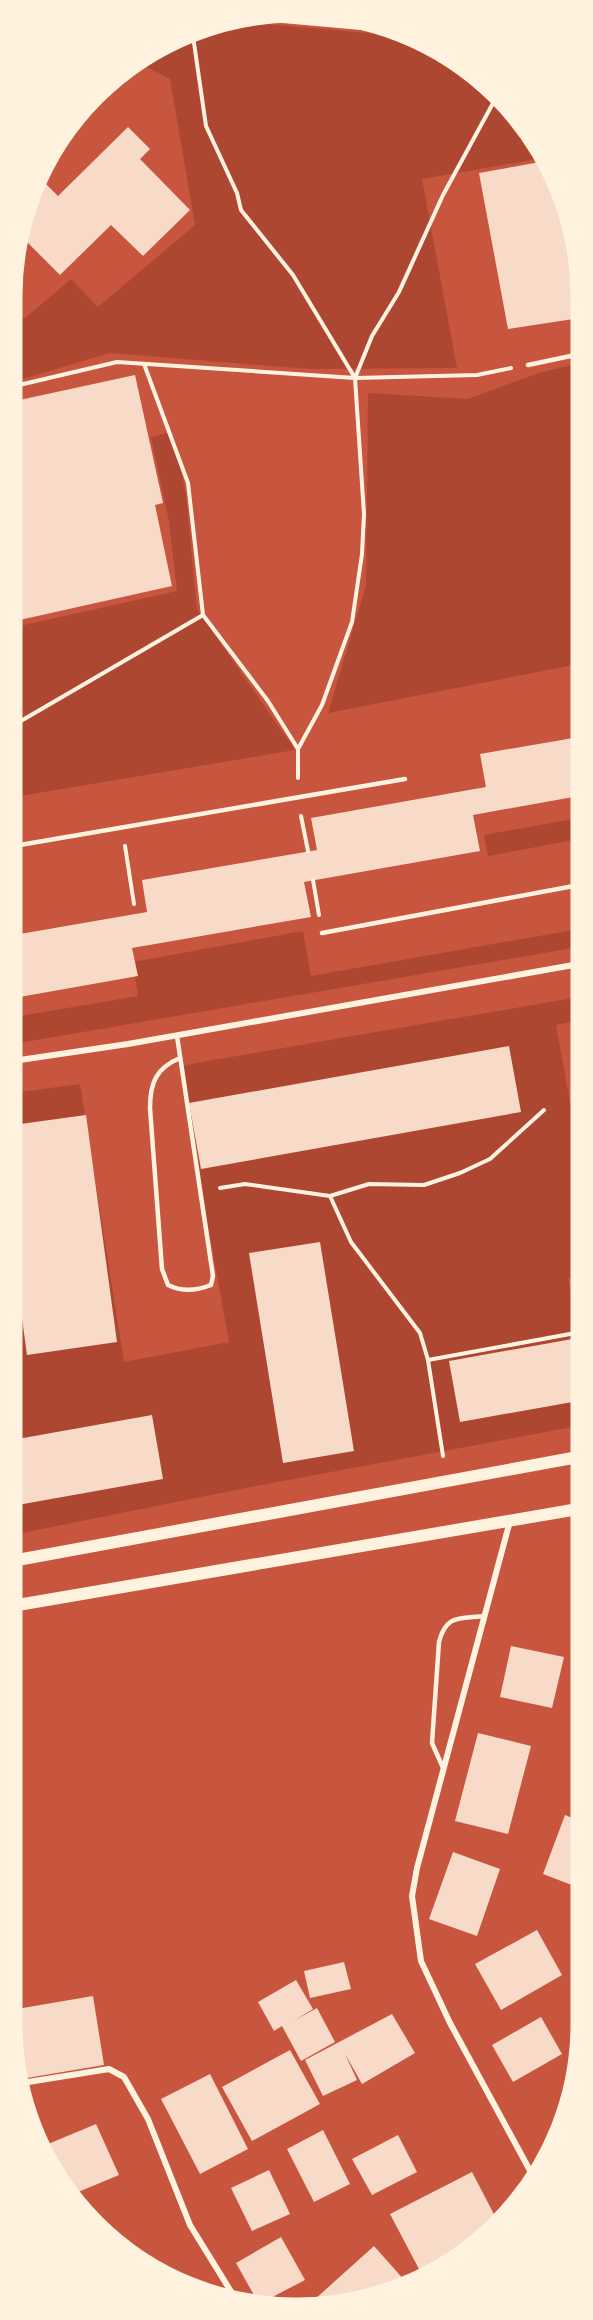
<svg xmlns="http://www.w3.org/2000/svg" width="593" height="2320" viewBox="0 0 593 2320" font-family="'Roboto Condensed',sans-serif">
  <style>
    .green { fill: #ae4732 }
    .building { fill: #f7dbc8 }
    .lines { fill: none; stroke-linecap: round; stroke-linejoin: round }
    .path { stroke: #fff3e0; stroke-width: 4 }
    .service { stroke: #fff3e0; stroke-width: 4.5 }
    .minor { stroke: #fff3e0; stroke-width: 6 }
    .secondary { stroke: #fff3e0; stroke-width: 12 }
    .rim { fill: none; stroke: #fff3e0; stroke-width: 3 }
  </style>
  <rect width="100%" height="100%" fill="#c8553d"/>
  <!-- green -->
  <path class="green" d="M230,21L413,37L423,40L499,95L544,158L422,179L457,368L311,369L109,353L16,381V317L25,318L71,279L98,307L195,225L170,79L135,61Z
    M580,363L579,664L328,713L366,585L368,393L468,399L539,373Z
    M169,433L181,469L186,495L197,609L295,750L14,797L15,627L177,591L169,521L151,437Z
    M579,818V839L488,856L484,835Z
    M579,929V947L13,1044L14,1017L138,996L133,962L303,931L311,976Z
    M579,997V1020L556,1025L579,1152L578,1275L568,1278L578,1334V1426L256,1486L12,1535L13,1093L80,1084L124,1362L229,1342L179,1066Z"/>
  <!-- building -->
  <path class="building" d="M128,127L150,149L140,159L190,210L143,256L111,225L60,275L19,234L39,185L43,181L58,196Z
    M546,161L553,170L580,260V318L508,329L479,173Z
    M135,375L163,503L155,505L172,586L15,621V401Z
    M579,737V796L473,815L480,851L304,882L311,917L132,948L138,976L14,998V935L147,912L142,880L317,850L311,818L486,787L480,754Z
    M509,1046L521,1112L201,1169L189,1103Z
    M86,1115L117,1342L27,1355L13,1253V1125Z
    M320,1242L354,1451L283,1463L249,1253Z
    M578,1338V1401L460,1422L449,1361Z
    M152,1415L163,1479L12,1506V1440Z
    M511,1646L564,1657L552,1708L500,1697Z
    M478,1733L531,1746L508,1834L455,1821Z
    M565,1815L577,1820V1887L543,1874Z
    M453,1852L500,1869L477,1936L429,1919Z
    M537,1930L562,1975L501,2010L475,1964Z
    M344,1962L351,1989L310,1998L304,1971Z
    M296,1980L313,2009L295,2020L317,2008L335,2042L301,2061L282,2026L274,2031L258,2002Z
    M93,1996L104,2065L21,2079L11,2023V2010Z
    M392,2014L415,2053L362,2084L345,2054L357,2080L323,2096L305,2060Z
    M541,2017L562,2054L513,2082L492,2045Z
    M290,2050L320,2104L252,2141L222,2087Z
    M210,2074L248,2149L200,2174L161,2099Z
    M96,2124L119,2175L71,2195L41,2147Z
    M323,2130L350,2184L314,2202L287,2149Z
    M398,2135L417,2172L372,2195L352,2159Z
    M269,2170L290,2214L252,2231L231,2188Z
    M472,2172L497,2220L478,2242L420,2271L390,2214Z
    M281,2237L305,2280L259,2304L236,2263Z
    M374,2246L406,2282L371,2300L318,2305L314,2300Z"/>
  <g class="lines">
    <!-- path -->
    <path class="path" d="M237,17L395,31
      M193,36L206,126L237,193L241,210L293,275L355,378
      M144,364L188,483L203,615L268,701L298,749
      M15,386L117,362L355,378L477,375L511,368
      M14,725L203,615
      M298,778V749L322,705L352,622L362,554L364,514L355,378L372,336L399,292L443,195L498,94
      M301,816L308,851
      M125,846L134,904
      M313,880L319,915
      M220,1188L245,1184L330,1196L351,1242L420,1333L428,1360L443,1456
      M330,1196L369,1184L424,1185L460,1173L490,1159L544,1110
      M428,1360L570,1334"/>
    <!-- service -->
    <path class="service" d="M528,365L580,354
      M14,846L405,779
      M322,933L579,885
      M177,1036L213,1276L211,1285C196,1291 182,1292 168,1285L162,1269L150,1108C150,1083 156,1068 180,1058
      M444,1770L432,1743L439,1642C446,1614 460,1619 485,1616"/>
    <!-- minor -->
    <path class="minor" d="M13,1061L128,1044L579,964
      M510,1521L417,1868L412,1896L421,1961L450,2023L534,2178
      M22,2083L109,2069L124,2077L148,2119L190,2225L235,2298"/>
    <!-- secondary -->
    <path class="secondary" d="M12,1561L578,1457
      M12,1606L578,1509"/>
  </g>
  <!-- crop -->
  <path d="M0 0H593V2320H0ZM296 21H297A275 275 0 0 1 572 296V2024A275 275 0 0 1 297 2299H296A275 275 0 0 1 21 2024V296A275 275 0 0 1 296 21Z" fill="#fff3e0" fill-rule="evenodd"/>
  <path class="rim" d="M296 21H297A275 275 0 0 1 572 296V2024A275 275 0 0 1 297 2299H296A275 275 0 0 1 21 2024V296A275 275 0 0 1 296 21Z"/>
</svg>
